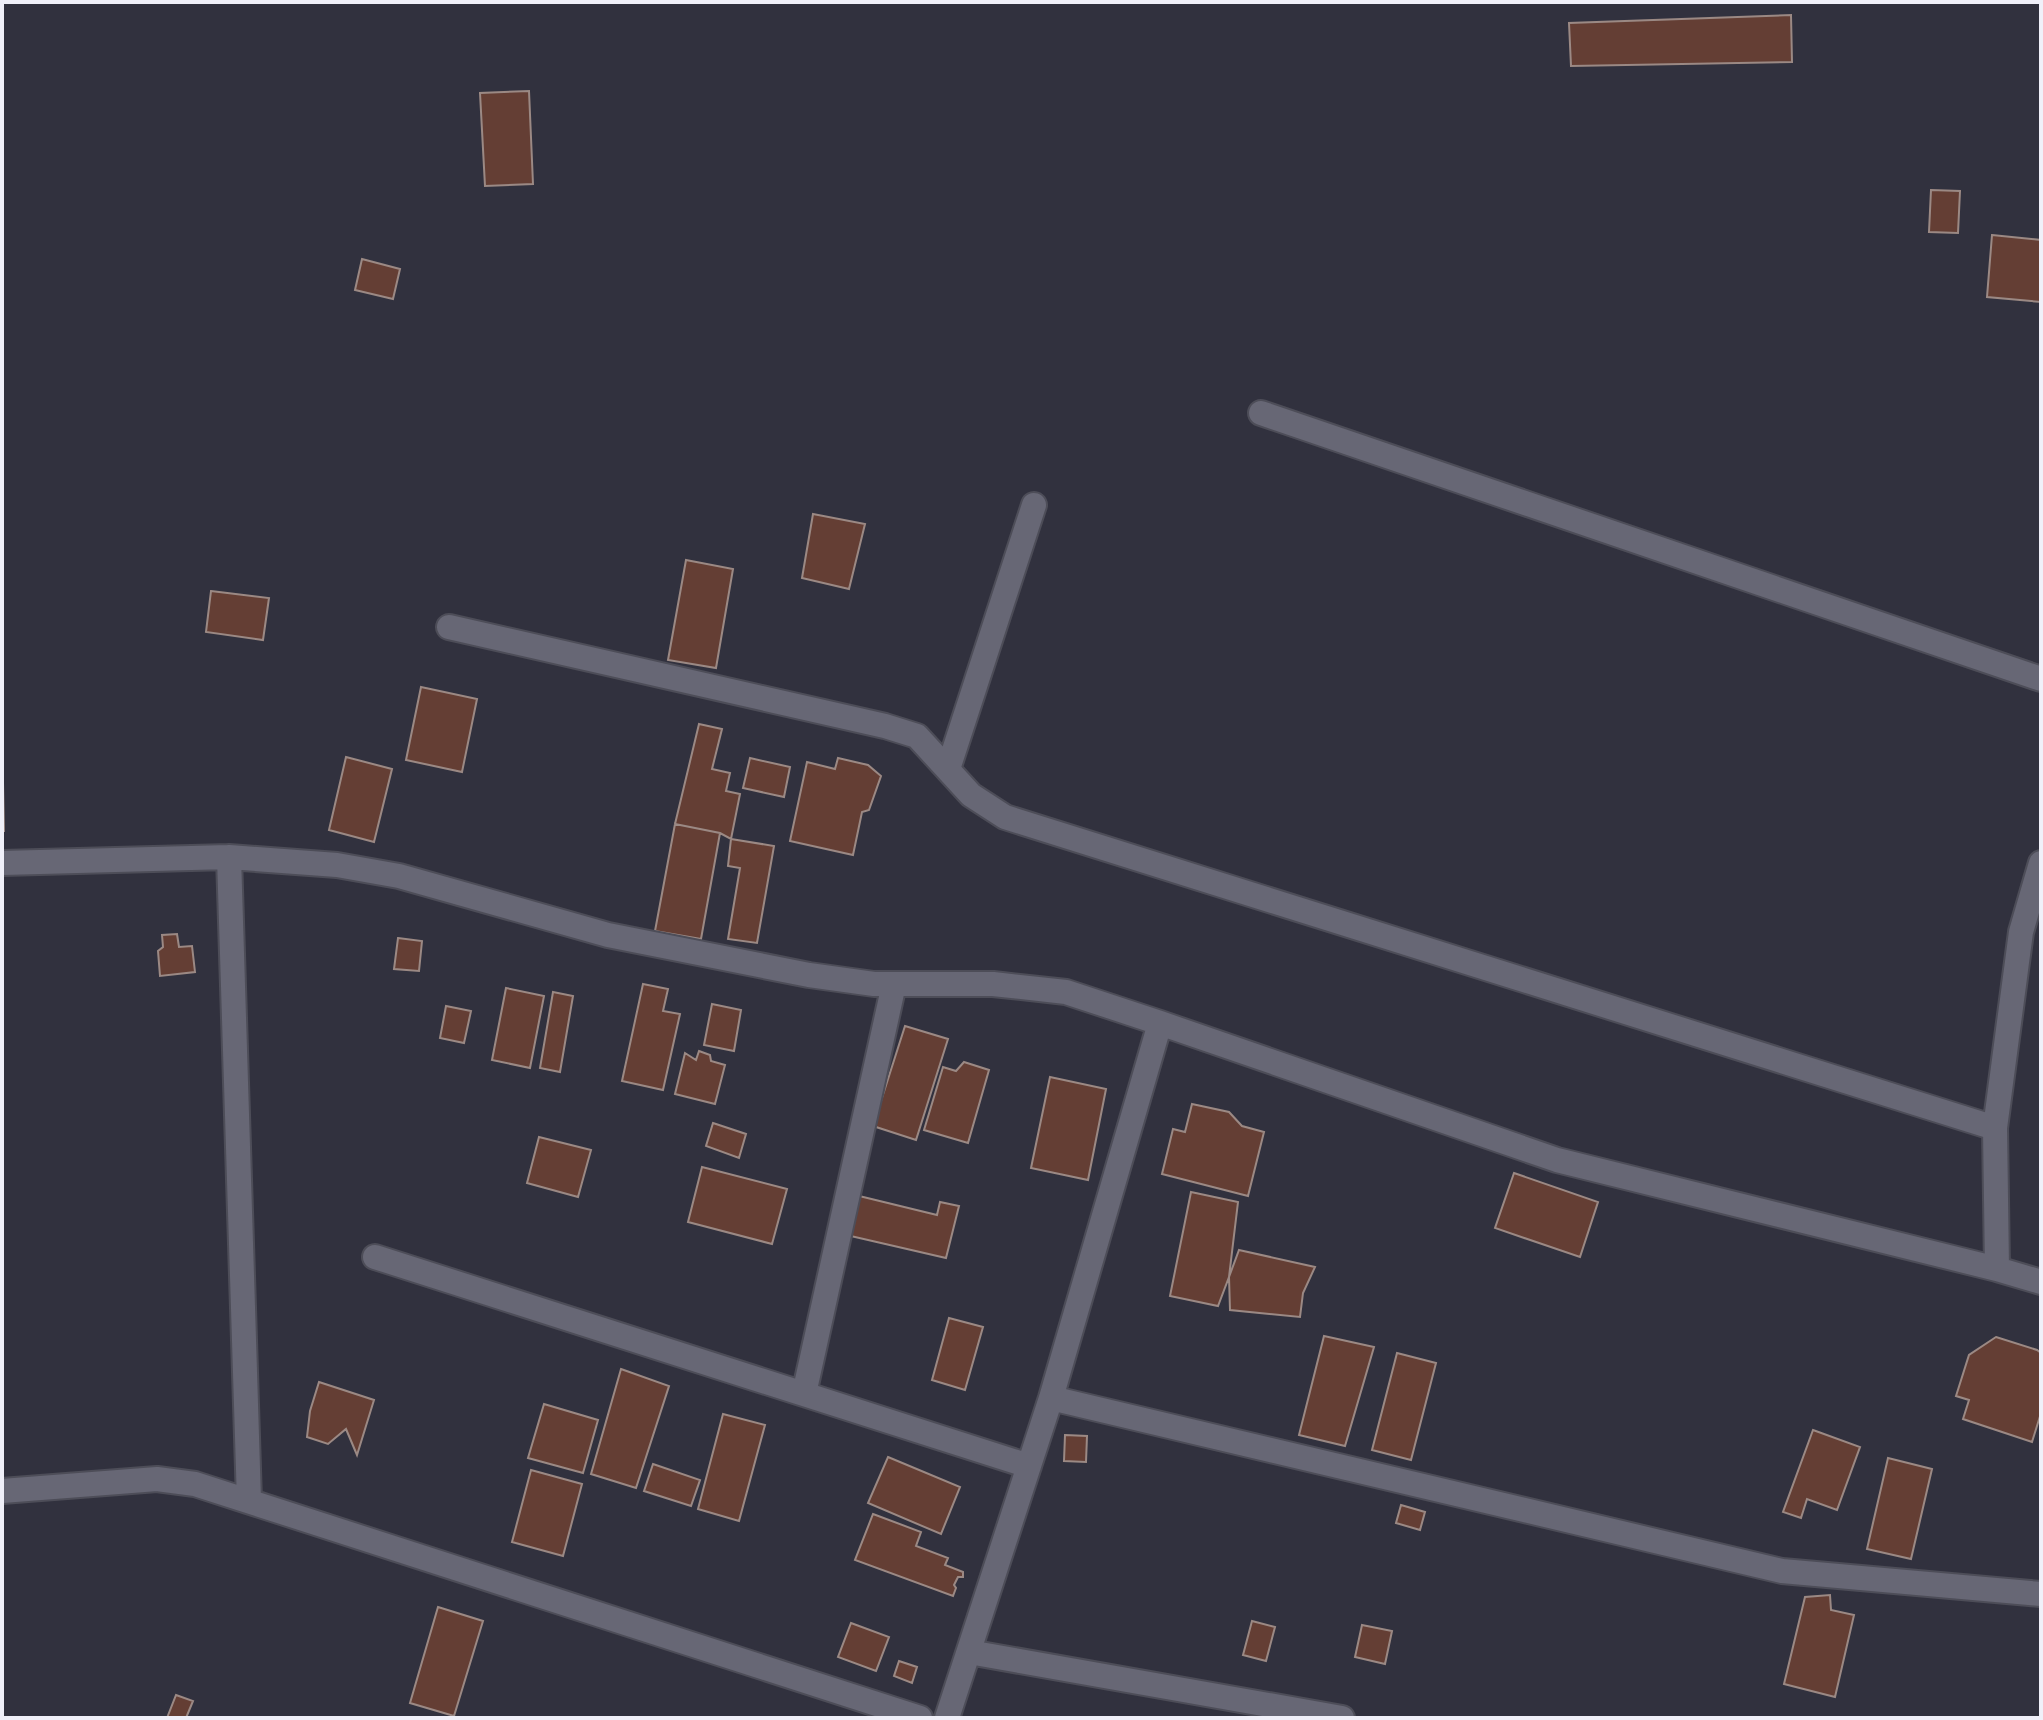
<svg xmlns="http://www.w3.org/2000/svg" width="2043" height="1720" viewBox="0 0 2043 1720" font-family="Mulish,sans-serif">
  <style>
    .building { fill: #643e34; stroke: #9b8984; stroke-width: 2 }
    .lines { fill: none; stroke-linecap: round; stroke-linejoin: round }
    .minor-casing { stroke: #4d4d58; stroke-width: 28 }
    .minor { stroke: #676775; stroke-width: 24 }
  </style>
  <rect width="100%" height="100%" fill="#31313e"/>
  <!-- building -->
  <path class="building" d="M1791,15L1792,62L1571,66L1569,23Z
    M529,91L533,184L485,186L480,93Z
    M1931,190L1960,191L1958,233L1929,232Z
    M1992,235L2041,240V302L1987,297Z
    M362,259L400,269L393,299L355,290Z
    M813,514L865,524L849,589L802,578Z
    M686,560L733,569L716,668L668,660Z
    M211,591L269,598L263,640L206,632Z
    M421,687L477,699L462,772L406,760Z
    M699,724L722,729L712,769L730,773L726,791L740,794L731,839L720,833L675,824Z
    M2,734L4,831H2Z
    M346,757L392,769L374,842L329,830Z
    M750,758L790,767L784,797L743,788Z
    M838,758L868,765L881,776L869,810L862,812L853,855L790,841L807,762L835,769Z
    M675,824L720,833L701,939L655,931Z
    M731,839L774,846L757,943L728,939L740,868L728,866Z
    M177,934L179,947L192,946L195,972L160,976L158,951L163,947L162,935Z
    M398,938L422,941L419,971L394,969Z
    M643,984L668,989L663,1011L680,1014L663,1090L622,1081Z
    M506,988L544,996L530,1068L492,1060Z
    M553,992L573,996L560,1072L540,1068Z
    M712,1004L741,1010L734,1051L704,1045Z
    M446,1006L471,1011L464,1043L440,1038Z
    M905,1026L948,1039L916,1140L873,1126Z
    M699,1051L710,1055L711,1061L725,1065L715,1104L675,1094L685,1053L696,1060Z
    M964,1062L989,1070L968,1143L924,1130L943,1067L956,1071Z
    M1050,1077L1106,1089L1088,1180L1031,1168Z
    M1192,1104L1229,1112L1242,1126L1264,1132L1248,1196L1162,1174L1173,1129L1185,1132Z
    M713,1123L746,1134L739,1158L706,1146Z
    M539,1137L591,1150L578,1197L527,1183Z
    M702,1167L787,1189L772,1244L688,1222Z
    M1514,1173L1598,1202L1580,1257L1495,1228Z
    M1191,1192L1238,1202L1229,1277L1218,1306L1170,1296Z
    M851,1194L937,1215L940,1202L959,1206L946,1258L842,1234Z
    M1239,1250L1315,1267L1303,1293L1300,1317L1230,1310L1229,1277Z
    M949,1318L983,1327L965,1390L932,1380Z
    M1324,1336L1374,1347L1345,1446L1299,1435Z
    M1996,1337L2037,1350L2041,1353V1413L2032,1442L1963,1419L1969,1400L1956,1396L1969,1355Z
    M1397,1353L1436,1363L1411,1460L1372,1450Z
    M621,1369L669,1386L636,1488L591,1474Z
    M319,1382L374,1400L357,1455L346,1429L328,1444L307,1437L310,1411Z
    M544,1404L598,1420L583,1473L528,1458Z
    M723,1414L765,1425L739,1521L698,1509Z
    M1813,1430L1860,1447L1837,1510L1807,1499L1801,1518L1783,1512Z
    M1065,1435L1087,1436L1086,1462L1064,1461Z
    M888,1457L960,1487L941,1534L868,1503Z
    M1888,1458L1932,1469L1911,1559L1867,1549Z
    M653,1464L700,1480L691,1506L644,1491Z
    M531,1470L582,1484L563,1556L512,1542Z
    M1401,1505L1425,1512L1420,1530L1396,1523Z
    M873,1514L921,1532L916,1546L948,1558L945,1565L963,1572V1577H958L954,1585L956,1588L953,1596L855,1560Z
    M1830,1595L1831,1610L1854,1615L1835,1697L1784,1684L1805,1597Z
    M438,1607L483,1621L454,1716L410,1703Z
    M1252,1621L1275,1627L1266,1661L1243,1655Z
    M851,1623L889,1637L876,1671L838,1657Z
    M1362,1625L1392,1631L1385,1664L1355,1657Z
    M899,1661L917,1667L912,1683L894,1676Z
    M176,1695L193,1701L186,1718H167Z"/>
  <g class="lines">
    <!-- minor casing -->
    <g class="minor-casing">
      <path id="minor" d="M1261,413L2041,679
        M449,627L885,726L917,736L971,795L1005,817L1995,1128
        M948,769L1034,505
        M229,857L249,1501
        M2,863L229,857L337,865L399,876L608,935L809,975L874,984H993L1066,992L1160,1023L1557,1160L1997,1269L2041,1282
        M375,1257L1029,1466
        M1997,1269L1995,1128L2021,932L2041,863
        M804,1394L894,984
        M1051,1398L1782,1571L2041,1594
        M2,1491L157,1479L195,1484L920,1718
        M969,1652L1342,1718
        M947,1718L1051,1398L1160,1023"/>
    </g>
    <!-- minor -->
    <use href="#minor" class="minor"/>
  </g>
  <!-- border -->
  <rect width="2043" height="1720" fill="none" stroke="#f0f0f9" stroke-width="8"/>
</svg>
